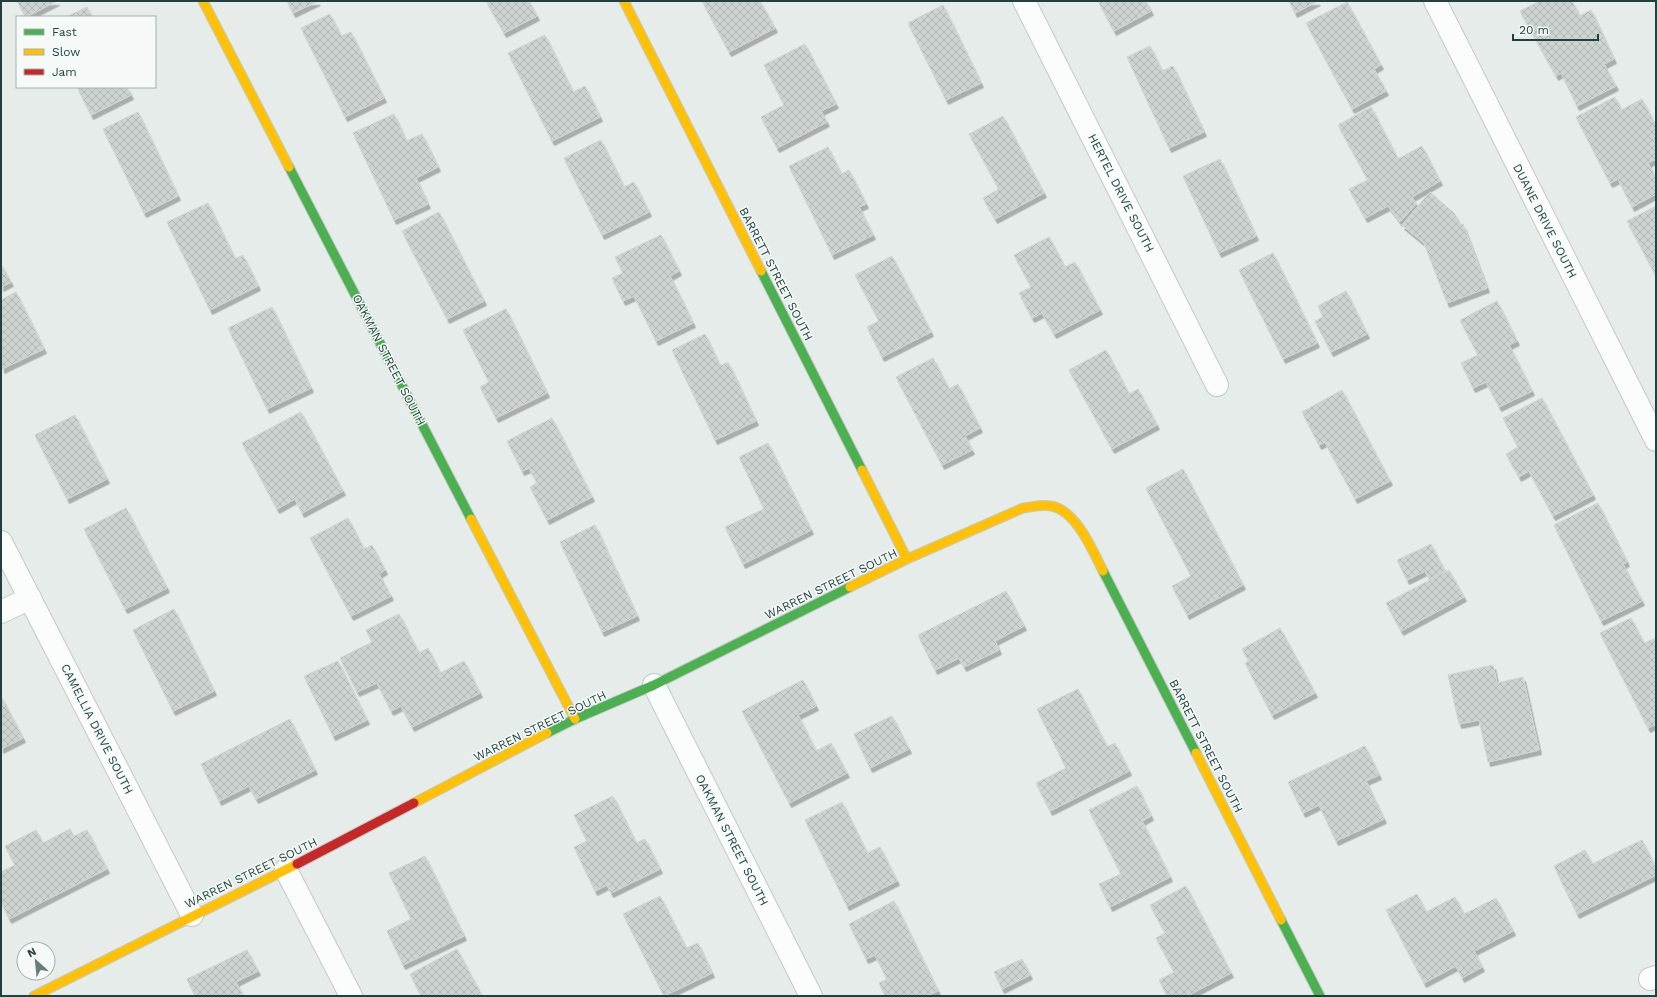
<svg xmlns="http://www.w3.org/2000/svg" width="1657" height="997" viewBox="0 0 1657 997" font-family="'Work Sans',sans-serif">
  <style>
    .building { fill: url(#building-cross-hatch); stroke: #ced5d3; filter: url(#shadow) }
    .lines { fill: none; stroke-linecap: round; stroke-linejoin: round }
    .street-casing { stroke: #c3c9c7; stroke-width: 24 }
    .fast-casing { stroke: #c1cac8; stroke-width: 11 }
    .slow-casing { stroke: #c1cac8; stroke-width: 11 }
    .jam-casing { stroke: #c1cac8; stroke-width: 11 }
    .street { stroke: #fbfcfc; stroke-width: 22 }
    .fast { stroke: #4caf50; stroke-width: 9 }
    .slow { stroke: #ffc107; stroke-width: 9 }
    .jam { stroke: #c62828; stroke-width: 9 }
    .labels { text-anchor: middle; dominant-baseline: central; stroke-width: 3; stroke-linejoin: round; paint-order: stroke }
    .street-label { font-size: 12px; fill: #22413e; stroke: #f5faf8 }
  </style>
  <defs>
    <pattern id="building-cross-hatch" width="8" height="8" patternUnits="userSpaceOnUse"><rect width="8" height="8" fill="#cdd3d1"/><path d="M0 0l8 8M0 8l8-8" fill="none" stroke="#b0b6b4"/></pattern>
    <filter id="shadow"><feDropShadow dx="2.5" dy="4.5" stdDeviation="0" flood-color="#0004"/></filter>
  </defs>
  <rect width="100%" height="100%" fill="#e6ecea"/>
  <!-- building -->
  <path class="building" d="M17,1H57L26,17Z
    M287,1H318L293,13Z
    M486,1H529L537,16L504,33Z
    M702,1H760L775,28L729,52Z
    M1098,1H1146L1151,11L1114,31Z
    M1289,1H1318L1295,13Z
    M1540,1H1572L1580,16L1591,10L1614,59L1604,64L1616,86L1577,106L1561,73L1556,76L1520,11Z
    M1347,2L1381,65L1374,69L1386,91L1352,109L1306,23Z
    M943,5L981,83L946,100L908,23Z
    M87,7L92,17H66Z
    M330,14L341,36L351,32L384,98L345,117L301,28Z
    M545,35L573,92L585,86L600,117L552,141L508,53Z
    M805,44L836,104L821,111L827,122L777,148L761,117L784,105L764,65Z
    M1150,46L1162,71L1173,66L1204,132L1169,148L1127,57Z
    M77,87H127L131,95L91,115Z
    M1615,97L1621,110L1642,99L1656,126V136L1653,138L1656,144V159L1648,163L1656,178V194L1632,207L1618,179L1610,183L1576,117Z
    M1371,107L1398,159L1422,146L1440,181L1412,197L1416,204L1400,222L1388,206L1365,218L1349,189L1368,180L1338,125Z
    M138,112L178,196L144,213L103,129Z
    M394,114L406,141L422,134L438,167L416,178L428,204L394,220L353,133Z
    M1003,116L1044,193L995,219L983,198L999,189L969,134Z
    M601,140L624,187L634,182L649,212L602,235L564,158Z
    M828,147L841,174L849,170L866,204L859,207L873,235L832,255L789,166Z
    M1220,159L1256,236L1219,253L1183,176Z
    M1430,192L1455,214L1460,225L1463,224L1487,288L1447,303L1424,243L1402,225Z
    M208,203L235,259L243,255L258,286L210,310L167,222Z
    M1656,206V276L1627,221Z
    M439,212L484,301L447,319L402,231Z
    M661,235L679,271L670,276L693,323L656,341L634,296L623,301L612,278L623,273L615,257Z
    M1049,237L1065,267L1075,262L1100,310L1054,334L1042,313L1032,318L1019,293L1031,287L1014,255Z
    M1273,253L1317,343L1283,359L1239,270Z
    M892,256L931,332L882,357L867,327L879,321L855,275Z
    M1,264L11,282L1,287Z
    M1346,291L1367,334L1331,352L1315,321L1323,317L1318,306Z
    M16,292L44,349L2,369L1,300Z
    M1497,301L1517,341L1509,345L1532,391L1499,407L1486,382L1473,388L1461,363L1478,355L1460,320Z
    M272,307L311,388L267,409L228,328Z
    M506,309L547,393L496,418L480,387L489,382L463,330Z
    M705,334L720,366L728,362L756,421L715,440L672,350Z
    M1106,350L1129,394L1138,389L1157,425L1112,449L1069,370Z
    M933,358L949,389L958,384L980,428L965,436L972,450L942,465L896,377Z
    M1342,390L1390,481L1355,499L1325,442L1319,445L1302,412Z
    M1542,398L1593,495L1553,516L1529,471L1519,477L1506,454L1518,447L1503,418Z
    M301,412L343,491L302,513L295,499L277,509L242,443Z
    M75,415L107,479L67,499L35,435Z
    M552,418L592,497L547,520L530,487L537,483L529,468L522,471L507,441Z
    M768,443L811,530L743,564L725,527L764,509L739,457Z
    M1183,469L1243,585L1187,615L1172,586L1191,576L1146,488Z
    M1598,503L1627,562L1623,564L1642,601L1601,621L1554,525Z
    M126,508L167,588L125,609L84,529Z
    M348,518L364,549L372,545L385,570L379,574L391,596L351,616L310,538Z
    M595,525L637,616L602,632L560,542Z
    M1431,544L1445,571L1429,579L1425,571L1407,580L1397,560Z
    M1449,570L1464,597L1401,631L1386,603Z
    M1006,591L1024,626L995,641L999,650L964,667L959,658L935,670L918,635Z
    M174,609L214,691L173,711L133,630Z
    M399,614L419,653L428,648L440,673L464,661L480,693L412,727L401,706L391,711L377,683L357,692L340,658L372,642L366,630Z
    M1631,618L1644,643L1656,638V724L1648,728L1600,633Z
    M1280,628L1315,693L1272,715L1245,663L1249,661L1242,649Z
    M338,661L367,720L333,736L304,676Z
    M1493,665L1497,683L1523,677L1539,750L1488,762L1479,720L1459,724L1448,675Z
    M803,680L816,706L798,715L816,751L831,743L847,773L789,803L742,711Z
    M1078,689L1107,747L1115,743L1129,771L1050,811L1036,783L1066,768L1037,709Z
    M1,698H2L23,738L1,749Z
    M892,716L909,749L870,768L854,734Z
    M290,719L315,770L256,799L249,786L219,801L201,764Z
    M1365,746L1379,775L1366,781L1384,819L1336,841L1319,805L1303,813L1288,782Z
    M1137,786L1151,816L1142,821L1170,877L1110,907L1099,884L1121,874L1089,810Z
    M613,796L636,843L645,839L660,869L611,893L607,885L595,891L574,847L587,841L574,815Z
    M842,802L867,853L880,847L897,881L847,906L805,820Z
    M70,829L74,836L87,830L107,869L9,919L1,902V872L15,865L5,846L36,830L43,843Z
    M1642,840L1656,869V875L1577,914L1554,866L1585,850L1592,864Z
    M425,856L464,936L403,965L387,931L411,919L389,873Z
    M1186,886L1231,973L1187,996H1167L1159,980L1174,972L1156,938L1165,933L1150,905Z
    M1417,894L1426,912L1455,897L1464,914L1496,898L1513,931L1474,951L1482,967L1462,978L1456,966L1424,983L1386,910Z
    M660,896L686,948L698,943L712,973L664,996L623,914Z
    M894,901L938,991L927,996H885L879,983L887,979L875,955L866,959L849,924Z
    M457,949L482,996H421L410,974Z
    M247,950L258,971L236,982L243,996H195L187,979Z
    M1022,959L1030,975L1002,989L994,972Z"/>
  <g class="lines">
    <!-- street casing -->
    <g class="street-casing">
      <path id="street" d="M1024,1L1217,385
        M1435,1L1656,440
        M1,542L192,915
        M1,612L30,598
        M654,685L811,996
        M286,870L351,996
        M1650,979L1656,977"/>
    </g>
    <!-- fast casing -->
    <g class="fast-casing">
      <path id="fast" d="M289,167L471,519
        M761,271L862,470
        M1103,571L1196,753
        M547,733L575,719L654,685L850,587
        M1281,920L1320,996"/>
    </g>
    <!-- slow casing -->
    <g class="slow-casing">
      <path id="slow" d="M203,1L289,167
        M624,1L761,271
        M862,470L907,559
        M471,519L575,719
        M850,587L907,559L1023,508C1032,507 1042,504 1051,506C1076,510 1093,551 1103,571
        M1196,753L1281,920
        M414,803L547,733
        M34,996L297,864"/>
    </g>
    <!-- jam casing -->
    <g class="jam-casing">
      <path id="jam" d="M297,864L414,803"/>
    </g>
    <!-- street -->
    <use href="#street" class="street"/>
    <!-- fast -->
    <use href="#fast" class="fast"/>
    <!-- slow -->
    <use href="#slow" class="slow"/>
    <!-- jam -->
    <use href="#jam" class="jam"/>
  </g>
  <g class="labels">
    <!-- street labels -->
    <g class="street-label">
      <text transform="translate(1121 193) rotate(63)">HERTEL DRIVE SOUTH</text>
      <text transform="translate(1545 221) rotate(63)">DUANE DRIVE SOUTH</text>
      <text transform="translate(776 274) rotate(63)">BARRETT STREET SOUTH</text>
      <text transform="translate(389 360) rotate(63)">OAKMAN STREET SOUTH</text>
      <text transform="translate(831 584) rotate(-26)">WARREN STREET SOUTH</text>
      <text transform="translate(540 726) rotate(-26)">WARREN STREET SOUTH</text>
      <text transform="translate(97 729) rotate(63)">CAMELLIA DRIVE SOUTH</text>
      <text transform="translate(1206 746) rotate(63)">BARRETT STREET SOUTH</text>
      <text transform="translate(732 840) rotate(63)">OAKMAN STREET SOUTH</text>
      <text transform="translate(251 873) rotate(-26)">WARREN STREET SOUTH</text>
    </g>
  </g>
  <!-- border -->
  <rect width="1657" height="997" fill="none" stroke="#22413e" stroke-width="4"/>
  <!-- legend -->
  <rect x="16" y="16" width="140" height="72" fill="#f5faf8" stroke="#a1b0ae"/>
  <rect x="24" y="29" width="20" height="6" fill="#4caf50" stroke="#a1b0ae"/>
  <text x="52" y="36" font-size="12" fill="#22413e">Fast</text>
  <rect x="24" y="49" width="20" height="6" fill="#ffc107" stroke="#a1b0ae"/>
  <text x="52" y="56" font-size="12" fill="#22413e">Slow</text>
  <rect x="24" y="69" width="20" height="6" fill="#c62828" stroke="#a1b0ae"/>
  <text x="52" y="76" font-size="12" fill="#22413e">Jam</text>
  <!-- north arrow -->
  <g transform="translate(36 961) rotate(333)"><circle r="19" fill="#f5faf8" stroke="#a1b0ae"/>
  <path d="M0-3L7 15L0 10L-7 15Z" fill="#677d7a"/>
  <text y="-6" font-size="11" font-weight="bold" text-anchor="middle" fill="#22413e">N</text>
  </g>
  <!-- scale -->
  <path d="M1513 34v6h85v-6" fill="none" stroke="#22413e" stroke-width="2"/>
  <text x="1519" y="34" font-size="12" fill="#22413e" stroke="#f5faf8" stroke-width="3" paint-order="stroke">20 m</text>
</svg>
